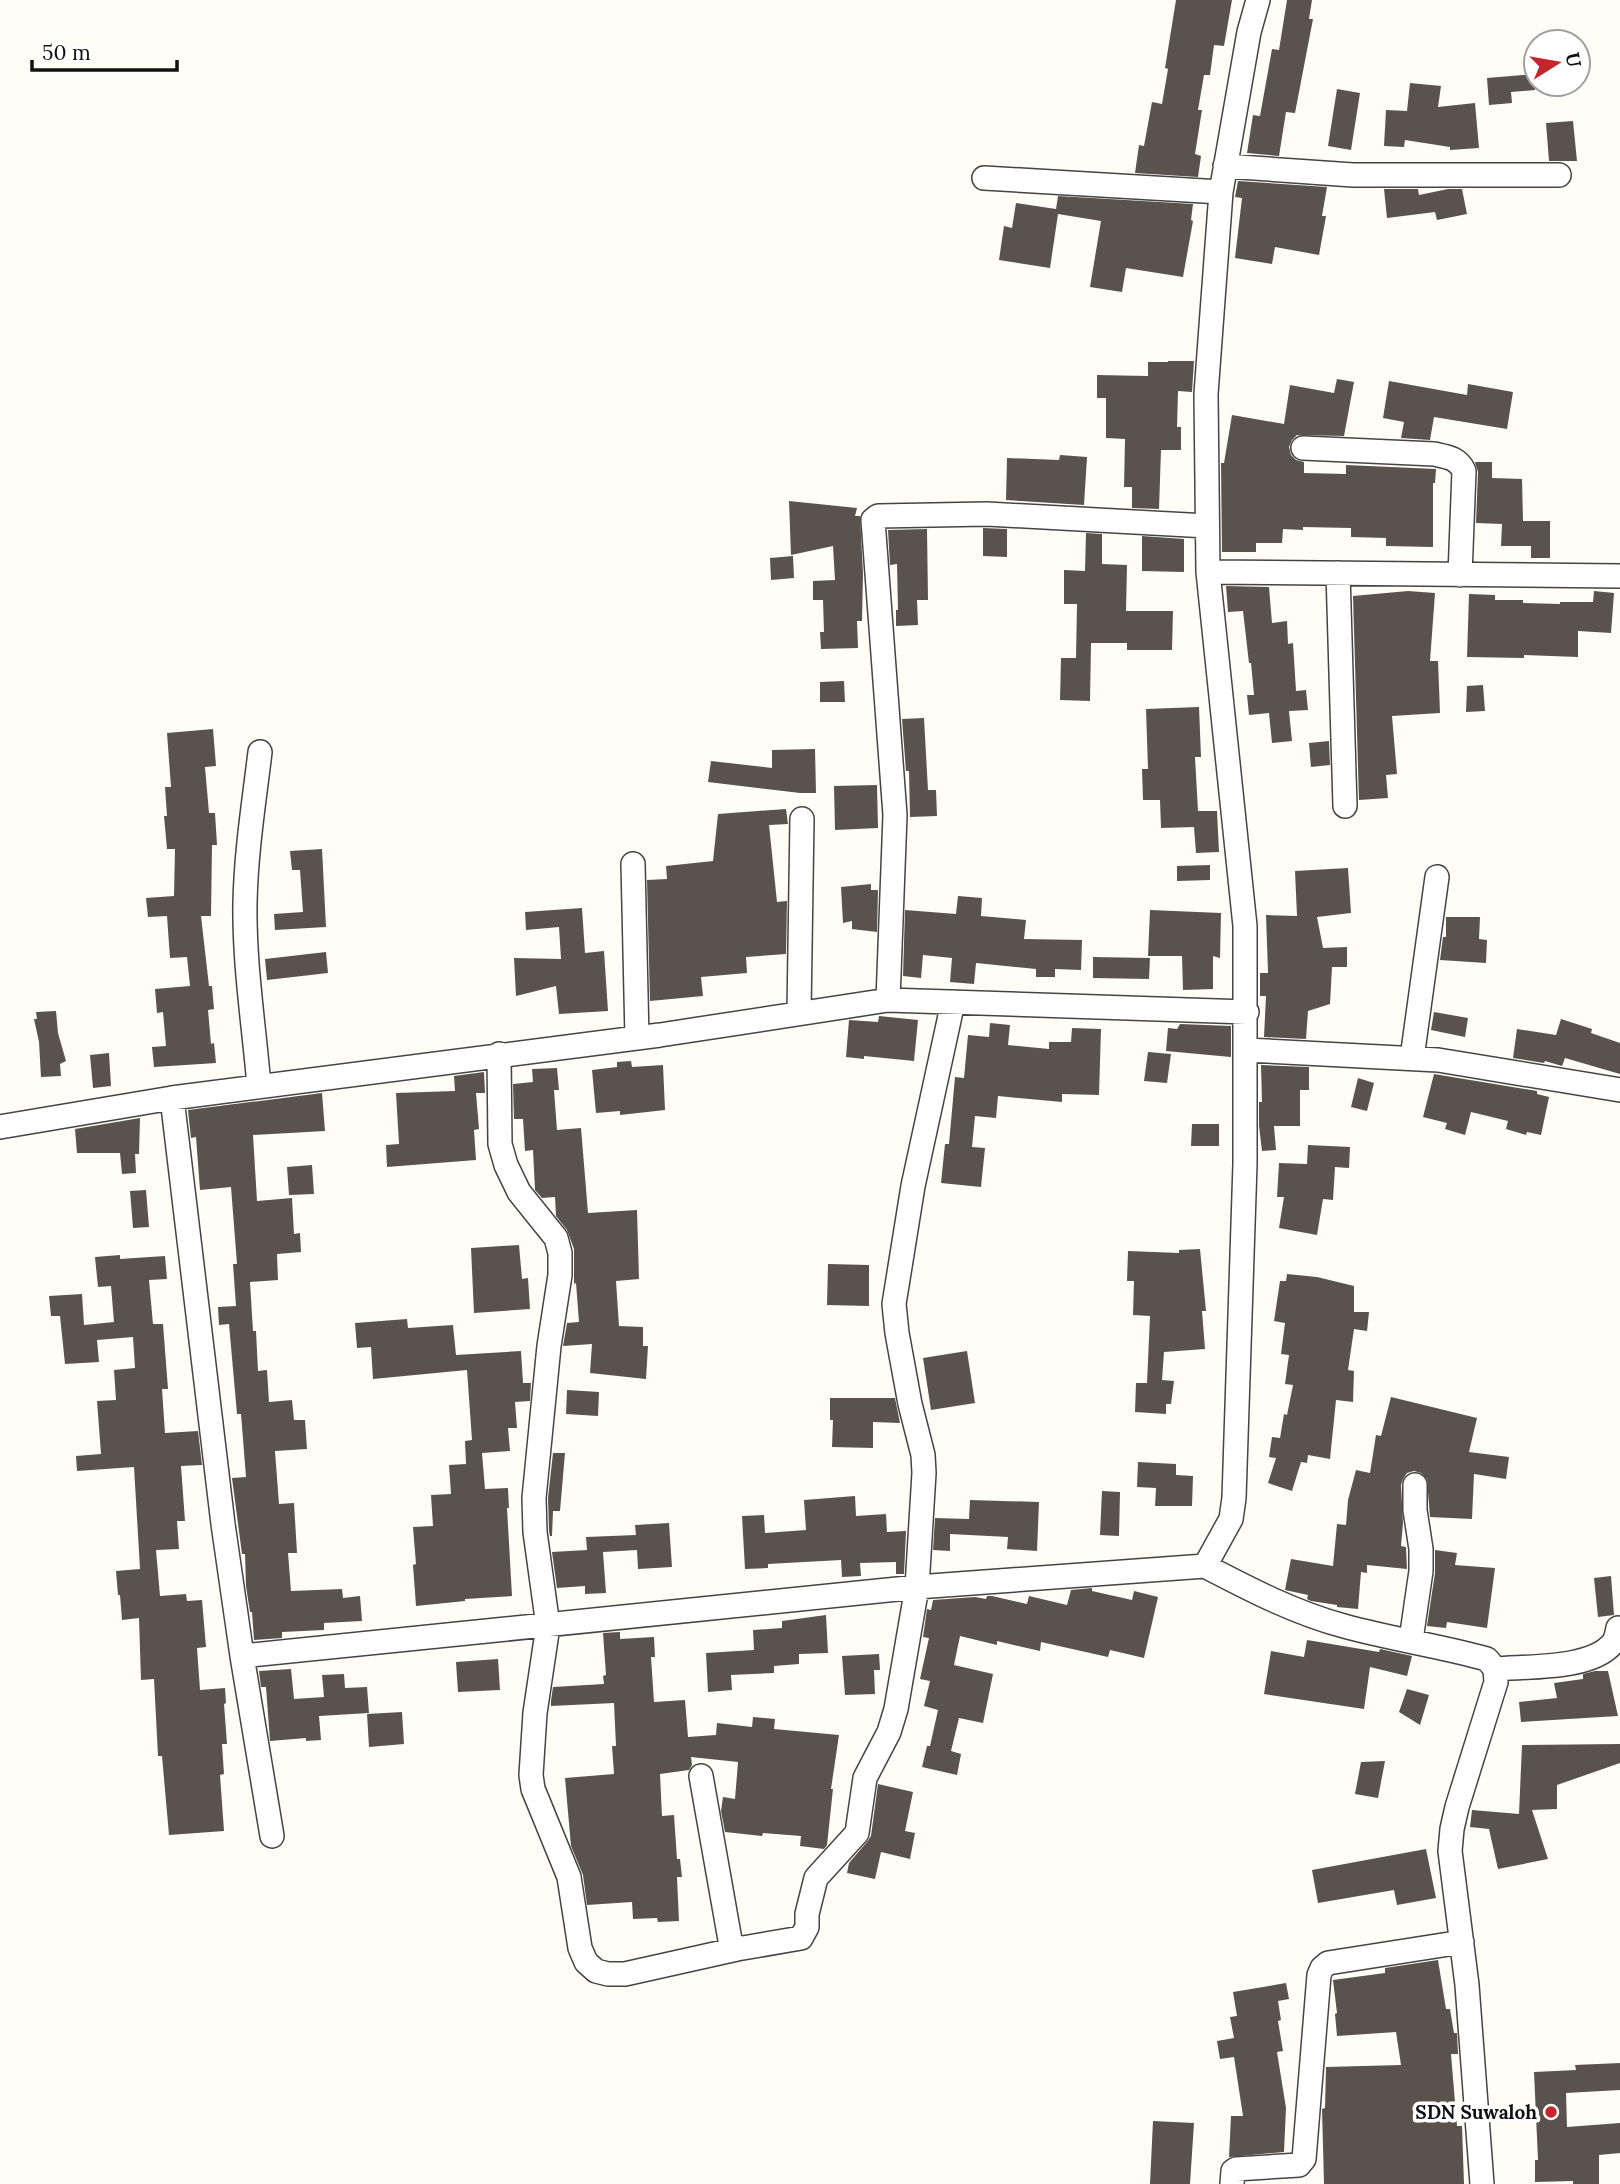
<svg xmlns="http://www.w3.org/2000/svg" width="1620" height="2184" viewBox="0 0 1620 2184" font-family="Lora,serif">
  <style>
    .building { fill: #5a524d }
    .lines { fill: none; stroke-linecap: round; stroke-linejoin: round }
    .minor-casing { stroke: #444; stroke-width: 26 }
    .minor { stroke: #fff; stroke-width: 23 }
    .poi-dot { fill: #c4262e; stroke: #fff; stroke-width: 2.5 }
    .labels { text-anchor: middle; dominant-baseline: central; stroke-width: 7; stroke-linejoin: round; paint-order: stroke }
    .poi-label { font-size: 19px; font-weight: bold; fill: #111; stroke: #fff; text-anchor: end }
  </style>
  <rect width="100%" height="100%" fill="#fffdf5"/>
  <!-- building -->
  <path class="building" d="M1176,0H1232L1224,46L1214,45L1210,75H1204L1198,110H1202L1195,154L1201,156L1198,177L1135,173L1139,145L1144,146L1152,102L1162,104L1168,69L1165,68Z
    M1287,0H1312L1309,19H1313L1295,113L1286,112L1279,156L1247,153L1253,115L1260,116L1272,49L1279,50Z
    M1534,74L1535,90L1511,92L1512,103L1489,105L1487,78Z
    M1410,83L1441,86L1438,107L1475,103L1479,148L1450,150V147L1405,140L1404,147L1384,146L1386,110L1407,111Z
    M1337,89L1360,93L1351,150L1328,146Z
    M1573,121L1577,161H1549L1546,123Z
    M1238,181L1327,187L1322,216H1326L1319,255L1275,247L1272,264L1235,258L1242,198L1235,197Z
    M1384,189H1418L1419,195L1448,189H1462L1467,214L1437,220L1435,212L1387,218Z
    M1058,196L1193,204L1191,220L1193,221L1183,277L1126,268L1122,292L1090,287L1101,221L1058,214L1050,268L999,260L1004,226L1012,228L1016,203L1056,209Z
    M1168,361H1194L1192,392L1178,391L1177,427H1181V450H1161L1159,509L1132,508V487H1124L1125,439L1106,438V398H1097V375L1148,376V362H1168Z
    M1337,379L1354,382L1344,436L1297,435L1292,440L1289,447L1291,455L1296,460L1304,462V473L1346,474V465L1436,469L1435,483H1433V547L1386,546V538L1351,537V528L1303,527V530L1283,529L1282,543H1256V552H1222L1221,463H1224L1232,415L1284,424L1290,385L1334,393Z
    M1389,381L1467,395L1468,384L1513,392L1507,429L1434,417L1430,440L1401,438L1404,422L1383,418Z
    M1060,455L1087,457L1084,505L1006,500L1007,458L1059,460Z
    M1475,462H1492V478L1522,479L1523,521H1550V558H1531V546H1501L1502,524L1476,523L1478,472Z
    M789,501L857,508L855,516H860L863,573L862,621H857L858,648L821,649L820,632H824L823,600H813V581L835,580L833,546L791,555Z
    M983,528L1007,529V557L983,556Z
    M927,529L928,600H917L918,625L896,626V610H898L897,564L890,565L888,530Z
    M1086,533L1102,534V564L1127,565L1126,611H1173L1172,650H1127V643H1091L1090,701L1060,700L1061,658H1076L1077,604H1064V570L1085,571Z
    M1142,536L1184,539V572L1142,571Z
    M793,556L794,578L771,580L770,558Z
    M1226,586L1269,587L1272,623L1287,621L1288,644L1293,643L1296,691L1306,690L1308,710L1289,711L1292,741L1272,743L1269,713L1249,715L1247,695H1254L1251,663H1249L1243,611L1228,612Z
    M1408,591L1435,593L1430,661H1438L1440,713L1392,716L1397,774L1386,775L1388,798L1359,800L1353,596Z
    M1594,591L1614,593L1611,633L1578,631V657L1524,655V658L1467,657L1469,594L1495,595V600H1523V603L1560,604V602H1593Z
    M844,681L845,702H820V682Z
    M1483,685L1485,711L1466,712L1467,686Z
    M1199,707L1201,757H1195L1198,811H1217L1219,852L1196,853L1194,827L1161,828L1160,800H1143L1142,769H1148L1146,709Z
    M924,718L928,790H936L937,816L910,817L909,771H906L902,719Z
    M213,729L216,766L205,767L209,813H215L217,845H212L211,916H201L209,986H212L214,1009L208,1010L211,1044L214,1043L216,1063L154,1067L152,1047L166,1046L163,1012L157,1013L155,989L190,986L187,957L170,958L167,916L148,917L146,898L174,896L175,849H167L164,816H167L165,787H171L167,733Z
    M1329,741L1330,765L1311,767L1309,743Z
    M815,749L816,793H800L708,782L711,761L772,768V750Z
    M877,785L878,828L835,830L834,786Z
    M786,809L788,824L769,825L777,902L787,901L786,954L746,957L747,973L701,977L703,996L650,1001L647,880L667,879L666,866L713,861L718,814Z
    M322,849L326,927L275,930L274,914L303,912L300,870H292L290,851Z
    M1210,865V880L1177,881V866Z
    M1348,868L1351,913L1317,917L1323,948L1347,947V967H1332L1330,1004L1308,1011L1306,1039L1264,1037L1266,996H1260V973H1268L1266,915L1297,916L1295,871Z
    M871,884V890H878L877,932L852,929V921L843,923L841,887Z
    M958,896L982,898L981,916L1026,920L1024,939L1082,940L1081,970L1055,969V977H1036V969L976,963L974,984L950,982L952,958L923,955L921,978L903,976L905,910L956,914Z
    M582,908L585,953L604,951L608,1011L559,1014L556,986L516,996L514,958L561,959L559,927L526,930L525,912Z
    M1150,910L1221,913L1220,958L1213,956V989L1183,990L1182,956H1148Z
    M1446,917H1480L1479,939L1487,940L1486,963L1440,960L1443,937H1446Z
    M326,952L328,973L267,980L265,959Z
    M1093,957L1150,958L1149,979L1093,978Z
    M56,1011L58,1033L66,1061L60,1064L61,1076L41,1077L39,1042L34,1019H37L36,1012Z
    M1434,1012L1468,1018L1465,1037L1431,1030Z
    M879,1016L918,1020L914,1061L864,1056V1059L846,1057L849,1020L878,1022Z
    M1561,1019L1592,1029L1591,1033L1620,1043V1074L1565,1058L1562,1066L1545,1061L1544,1063L1513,1058L1517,1029L1556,1035Z
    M990,1023L1010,1025L1008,1045L1049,1049V1042H1071L1072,1028L1101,1029L1099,1095L1062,1094V1102L998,1096L996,1118L975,1116L972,1147L985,1148L981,1187L941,1183L945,1144H949L955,1077L964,1078L968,1035L989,1037Z
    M1180,1024L1231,1026V1057L1166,1051L1168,1028L1177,1029Z
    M1148,1052L1171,1054L1167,1083L1144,1081Z
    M109,1053L111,1086L93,1088L90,1055Z
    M631,1061L632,1067L663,1065L665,1110L620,1115V1111L596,1113L592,1070L617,1067V1062Z
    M1261,1065L1309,1067V1090H1300V1126H1274L1276,1150L1262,1151L1259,1126V1102H1262Z
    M557,1068L559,1090H554L557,1130L581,1128L588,1213L637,1210L639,1279L616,1281L619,1326L643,1327V1346H648L646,1379L590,1373L592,1344L563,1346L567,1323L579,1322L576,1283L574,1284V1249L567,1230L556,1216L555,1197L542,1198L535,1190L533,1150L525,1151L523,1119H514L513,1084L533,1082L532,1069Z
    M484,1072L485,1093H476L479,1129L474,1130L476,1160L387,1167L386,1145L399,1144L396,1093L455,1091L454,1076Z
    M1434,1074L1537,1091V1094L1549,1097L1541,1135L1527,1132L1526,1135L1506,1129L1508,1121L1471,1112L1465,1135L1445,1129L1447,1123L1423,1117Z
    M1358,1078L1374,1083L1367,1111L1351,1107Z
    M322,1093L325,1131L253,1135L257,1201L292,1198L294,1234L300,1233L301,1252L277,1254L278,1280L250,1282L253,1331H256L258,1371L267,1370L269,1402L292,1400L294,1420H305L307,1449L275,1451L279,1504L294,1503L297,1553H288L291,1591L342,1589L343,1598L360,1596L362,1621L324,1623V1630L282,1632V1638L254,1640L252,1612H250L246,1586L245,1554H242L232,1478L246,1477L241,1414H237L229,1324L219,1325L218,1307L236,1306L233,1264H237L231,1187L200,1190L196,1137L191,1138L188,1110Z
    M140,1118L139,1154H135L136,1173L122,1174L120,1153H77L75,1129Z
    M1192,1124H1219V1146H1191Z
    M1308,1145L1350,1147L1349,1168L1335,1167L1333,1200L1323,1199L1317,1235L1279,1228L1284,1197H1277L1279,1163L1307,1164Z
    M312,1165L314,1194L289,1195L287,1167Z
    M146,1190L149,1227L133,1228L130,1191Z
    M519,1245L522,1279L528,1278L530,1309L474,1313L471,1248Z
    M1200,1249L1206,1311H1202L1205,1349L1164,1352L1162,1380L1174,1381L1171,1404H1166V1414L1135,1412L1136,1383H1147L1150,1316L1133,1315L1134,1281H1127L1128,1251L1179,1253V1250Z
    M120,1255V1259L165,1256L167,1279L149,1280L153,1324H163L168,1389H162L165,1433L198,1431L202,1465L181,1466L185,1521H177L179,1549L156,1550L160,1596L186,1594L187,1601L202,1600L206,1647L197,1648L200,1690L225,1688L226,1703L224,1704L227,1744H222L224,1774L220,1775L224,1831L169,1835L162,1756H158L154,1679L141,1680L139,1618L122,1620L120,1595H118L116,1571L140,1569L134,1467L77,1471L76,1456L101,1454L97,1401L116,1400L114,1370L135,1368L133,1337L97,1340L99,1362L65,1364L60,1316H51L49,1296L82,1294L84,1325L114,1322L111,1286L98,1287L95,1257Z
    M828,1264L869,1265V1306L827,1305Z
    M1287,1274L1317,1277L1354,1286V1312H1369L1367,1331L1354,1329L1348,1370L1354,1371L1353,1402L1336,1400L1330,1459L1308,1455L1307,1463L1301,1462L1292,1491L1268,1483L1276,1458L1269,1457L1272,1437L1280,1438L1284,1414L1287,1415L1293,1385L1285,1384L1289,1355L1281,1354L1285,1323L1274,1321L1280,1281H1286Z
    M407,1319L408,1328L453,1325L456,1355L521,1351L523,1383H531L530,1401L515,1402L517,1428H508L510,1451L482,1453L485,1489L508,1488L509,1508H507L512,1596L465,1599V1601L416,1606L413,1565L416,1564L413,1527L433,1526L431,1495L451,1494L449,1465L466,1464L465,1441L472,1440L467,1370L373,1379L371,1347L357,1348L355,1323Z
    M967,1351L975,1403L931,1410L923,1358Z
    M567,1390L599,1392L598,1416L566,1414Z
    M1391,1397L1477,1418L1469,1452L1509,1457L1506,1479L1474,1474L1472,1519L1430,1517L1427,1479L1421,1473L1414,1471L1407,1473L1403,1479L1401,1485L1403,1523L1401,1546L1406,1547L1407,1569L1367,1565V1573L1361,1572L1358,1609L1337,1607V1605L1311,1601L1307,1599L1308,1595L1285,1590L1291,1559L1333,1566L1337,1524L1346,1525L1348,1500L1356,1470L1370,1473L1376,1435L1381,1436Z
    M830,1398H895L900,1423L873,1422V1448L832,1447L833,1420H830Z
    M553,1453H565L560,1511H553L552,1536H550L549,1531L548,1498Z
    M1138,1462L1176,1464V1475L1193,1476L1192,1506H1155L1156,1488L1137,1487Z
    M1102,1491L1120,1492L1119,1536L1100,1535Z
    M855,1496L856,1516L886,1514L887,1532L906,1531L904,1574H896V1562L860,1563L861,1576L842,1577L841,1560L768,1564V1568L745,1569L742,1516L764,1515L765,1533L806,1530L804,1500Z
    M970,1500L1039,1502L1037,1551L1007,1549L1008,1537L950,1534V1551L933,1550L935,1518L969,1519Z
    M669,1523L672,1567L638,1569L637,1550L603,1552L606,1593L585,1594V1586L557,1588L552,1552L587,1550L586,1537L636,1535L635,1525Z
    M1435,1550L1457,1553L1455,1565L1495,1568L1487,1628L1447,1622L1446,1628L1427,1626L1435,1573Z
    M1611,1576L1614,1615L1598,1617L1594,1578Z
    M1092,1588V1591L1132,1600L1134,1591L1158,1597L1144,1658L1110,1650L1108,1657L1041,1642L1040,1651L997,1641V1645L960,1636L954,1665L993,1674L983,1723L959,1718L951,1751L961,1754L957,1775L922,1767L927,1746H930L938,1710L924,1706L930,1681L920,1679L929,1638L923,1637L927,1609L931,1610L933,1600L975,1597L986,1599L987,1596H992L1027,1604L1029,1596L1067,1605L1071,1590Z
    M826,1615L828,1653L799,1654V1664L774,1666V1673L731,1675L732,1690L708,1692L706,1653L754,1650L753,1630L782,1628V1621Z
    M620,1632V1639L654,1637L655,1657H651L654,1702L685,1700L688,1737L716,1735L717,1723L752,1727L753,1717L775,1719L774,1729L839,1735L831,1789H833L827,1845L824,1849L800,1846L801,1836L763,1833L762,1836L725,1832L721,1811L723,1797L735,1799L738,1762L691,1757L692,1765L689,1770L660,1774L662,1816L674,1815L677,1859H680L682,1877H677L679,1921L658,1922L657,1918L633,1919L632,1902L587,1905L583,1875L571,1846L565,1778L614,1774L612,1746H616L614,1703L551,1706V1701L553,1687L604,1684L603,1676L606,1675L603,1633Z
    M1307,1640L1379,1652L1380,1649L1412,1656L1407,1676L1370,1667L1364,1709L1264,1694L1271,1651L1304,1657Z
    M879,1654L880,1670H874L875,1694L845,1695L842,1656Z
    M498,1659L500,1690L458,1692L456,1662Z
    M291,1669L294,1699L324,1697L322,1675L344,1674L345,1688L367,1687L369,1713L319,1716L321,1740L306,1741V1738L270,1741L266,1687H261L259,1671Z
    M1595,1671H1608L1618,1716L1521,1722L1519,1702L1557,1698L1554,1683L1583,1679V1674Z
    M1407,1689L1429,1695L1420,1725L1399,1712Z
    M402,1712L404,1744L369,1747L367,1714Z
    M1620,1744V1763L1557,1785V1809L1532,1810L1548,1859L1498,1869L1489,1829L1470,1827L1472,1810L1519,1814L1522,1745Z
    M1385,1761L1378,1798L1355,1794L1361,1762Z
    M878,1784L913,1792L905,1831L915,1833L910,1859L881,1852L875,1879L847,1873L849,1863L867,1842L871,1836Z
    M1426,1849L1436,1898L1397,1905L1394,1890L1318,1903L1312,1870Z
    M1438,1960L1446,2009H1450L1454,2033H1457L1458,2054H1451L1457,2126H1462L1464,2184H1324L1322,2109L1325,2108L1326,2067L1401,2065L1396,2032L1337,2036L1335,2014L1337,2013L1333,1980L1385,1973V1968Z
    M1286,1983L1289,1999L1278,2001L1281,2020L1278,2021L1283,2051L1277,2052L1286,2108L1284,2152L1229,2157L1231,2116H1243L1234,2057L1220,2059L1217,2041L1234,2038L1230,2017L1237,2016L1233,1992Z
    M1620,2063V2090L1566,2093L1567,2127L1620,2123V2153L1599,2155V2184H1573V2181L1535,2182V2160H1538L1534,2072L1576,2070L1575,2065Z
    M1153,2121L1194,2123L1190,2184H1150Z"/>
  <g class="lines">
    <!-- minor casing -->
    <g class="minor-casing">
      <path id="minor" d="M1225,166L1353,175H1559
        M984,178L1221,192
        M1303,448L1434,454C1448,457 1458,458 1464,471L1460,575
        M1208,572L1206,394L1221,192L1249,32L1258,0
        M1338,573L1345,806
        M633,864L637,1038
        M888,1000L895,815L873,520L878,516L987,514L1207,526
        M799,1012L802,819
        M1246,1050L1438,1060L1620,1090
        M499,1054L500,1144L506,1165L519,1192L556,1238L560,1253V1275L549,1346L534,1498L535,1532L548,1626L535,1713L531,1775L533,1789L569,1877L580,1948L586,1962L596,1971L608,1974H625L737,1949
        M1412,1058L1437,877
        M259,1086C254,1026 244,964 245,903C246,852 254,802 260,752
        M172,1098L223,1524L242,1656L917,1587L1205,1566
        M0,1127L172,1098L660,1035L888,1000L1247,1012
        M1411,1640L1421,1571V1549L1415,1510V1485
        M242,1656L272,1836
        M1495,1669C1527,1666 1591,1670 1613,1643C1616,1639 1617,1633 1618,1628
        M701,1776L730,1940L737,1949L801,1938L807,1927V1914L816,1878L857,1833L865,1778L889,1732L896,1709L917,1587L924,1473L923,1455L910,1404L897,1333L894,1304L913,1186L953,1002
        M1232,2184L1233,2171L1236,2169L1299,2165L1304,2159L1319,1975L1322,1968L1328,1963L1462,1942
        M1482,2184L1467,1985L1450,1851L1452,1829L1457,1807L1496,1682L1495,1669L1487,1659C1440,1646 1391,1639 1344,1626C1295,1613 1249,1589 1205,1566L1231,1519L1234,1498L1245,1164V926L1208,572L1620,576"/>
    </g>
    <!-- minor -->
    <use href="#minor" class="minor"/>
  </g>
  <!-- markers -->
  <circle class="poi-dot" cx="1551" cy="2112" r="7"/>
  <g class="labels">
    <!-- poi labels -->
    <g class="poi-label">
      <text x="1537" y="2112">SDN Suwaloh</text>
    </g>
  </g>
  <!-- north arrow -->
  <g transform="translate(1557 63) rotate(79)"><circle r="33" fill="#ffffff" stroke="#a0a0a0" stroke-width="2"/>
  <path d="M0-5L12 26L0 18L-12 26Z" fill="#c4262e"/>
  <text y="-10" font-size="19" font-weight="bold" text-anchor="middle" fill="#111111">U</text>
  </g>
  <!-- scale -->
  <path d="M32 60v10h145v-10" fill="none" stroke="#111111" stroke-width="3.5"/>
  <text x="42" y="60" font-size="21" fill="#111111" stroke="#ffffff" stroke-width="5" paint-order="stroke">50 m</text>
</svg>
